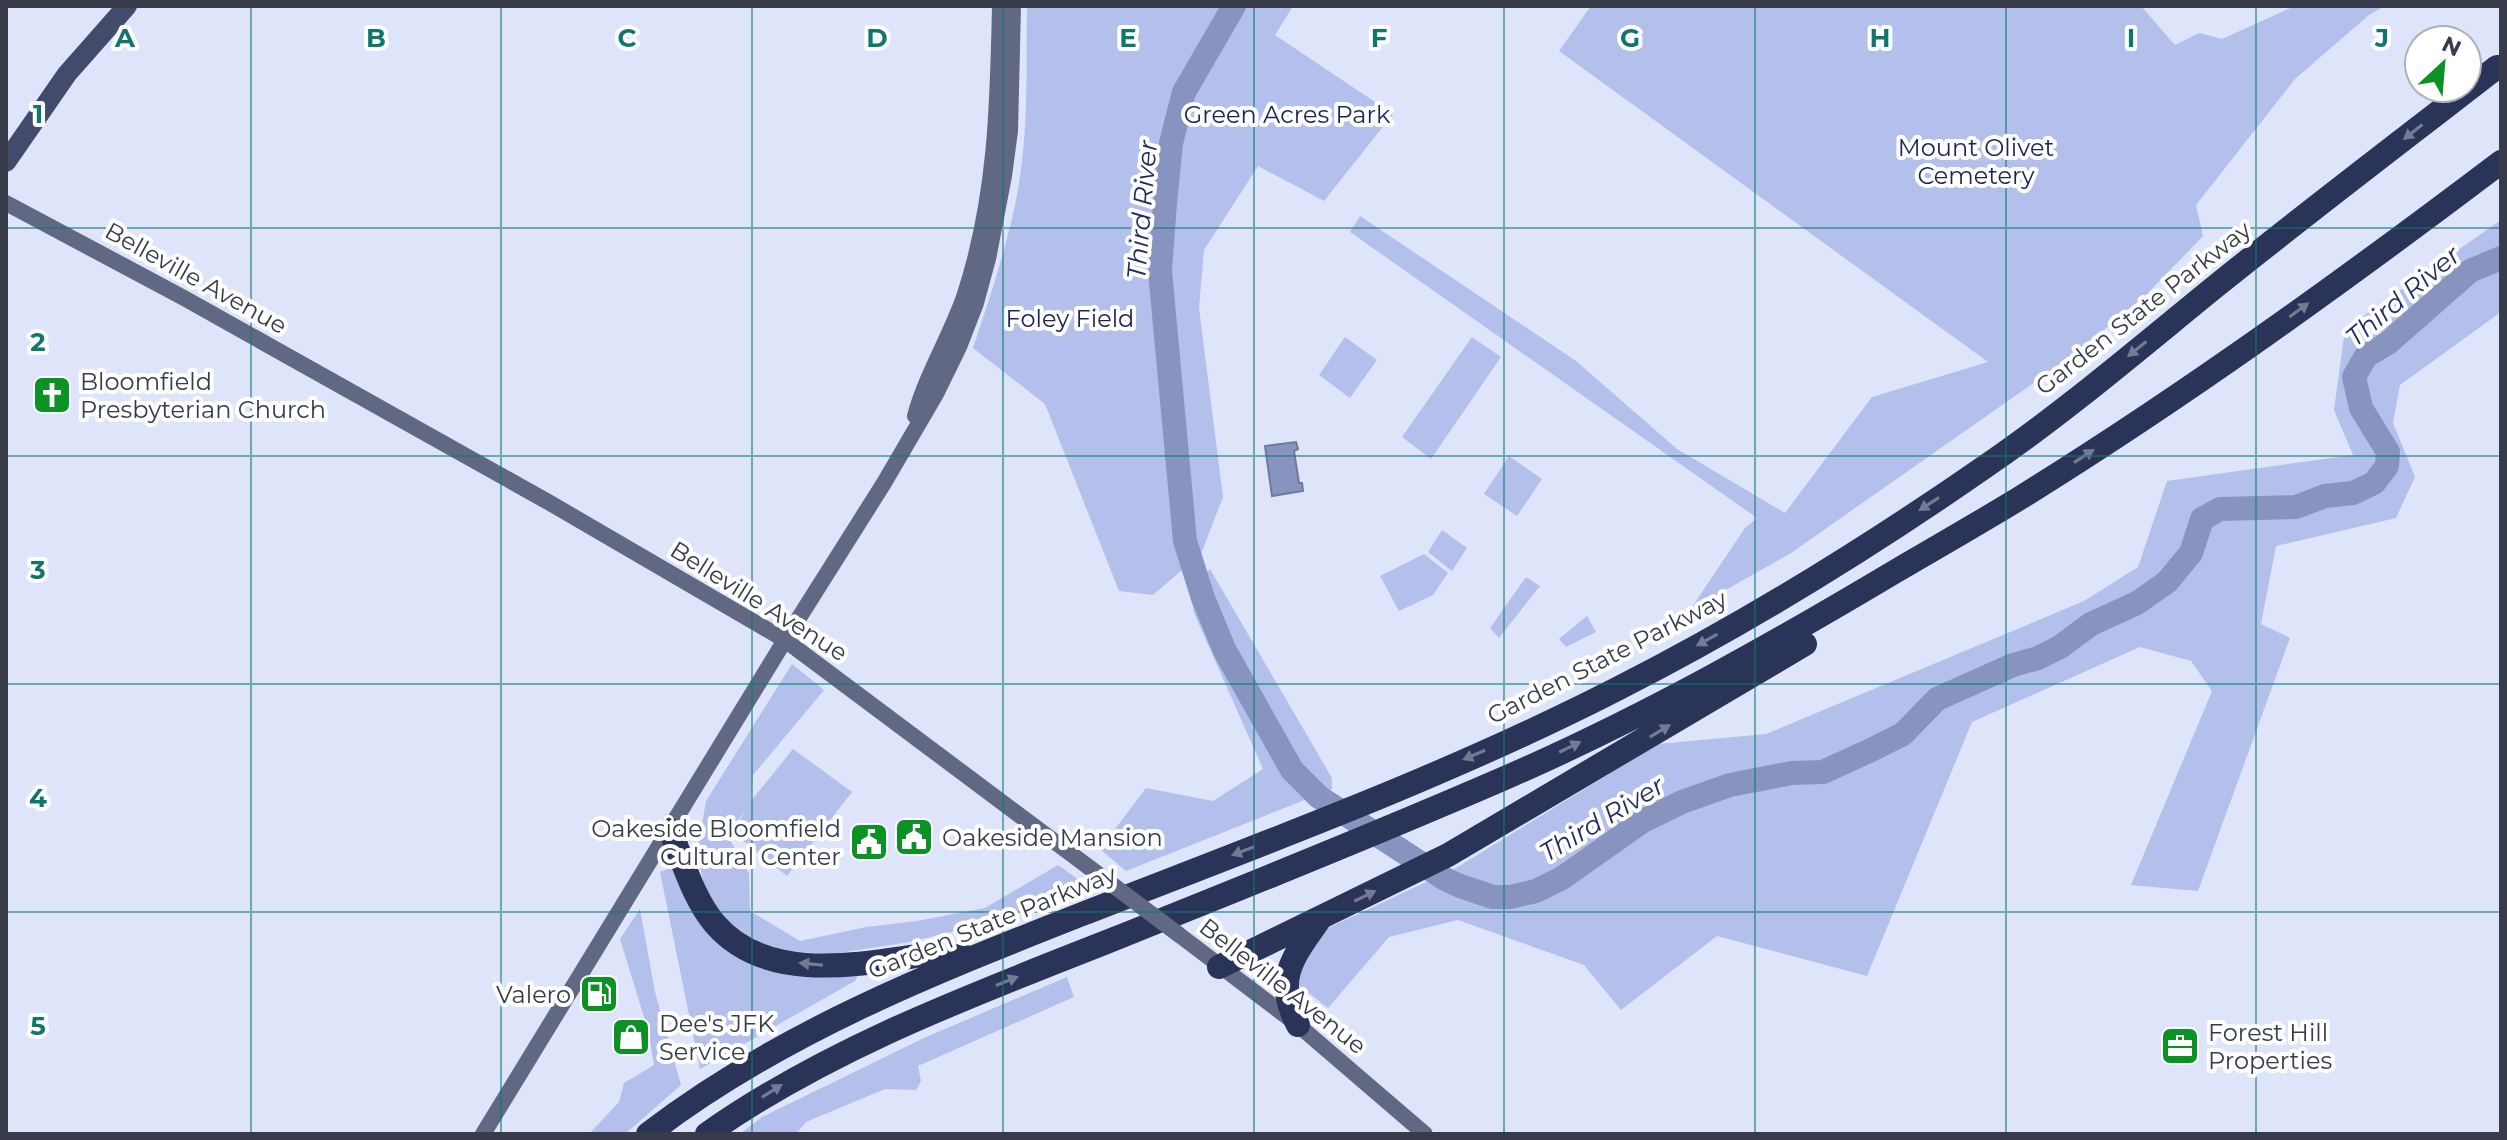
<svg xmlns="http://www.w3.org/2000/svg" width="2507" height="1140" viewBox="0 0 2507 1140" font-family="Montserrat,sans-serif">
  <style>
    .green { fill: #b3c0ec }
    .water { fill: #8894c0; stroke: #707a9d; stroke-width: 2 }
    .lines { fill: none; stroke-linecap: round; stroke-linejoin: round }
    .river { stroke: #8894c0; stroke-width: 24 }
    .secondary { stroke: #606883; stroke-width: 16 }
    .primary { stroke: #424b6c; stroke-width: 20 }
    .highway { stroke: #2a3358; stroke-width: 24 }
    .secondary-bridge { stroke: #606883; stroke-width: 16 }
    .oneway { fill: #757a92 }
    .grid { fill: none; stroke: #0f766e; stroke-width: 2; stroke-opacity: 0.55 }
    .labels { text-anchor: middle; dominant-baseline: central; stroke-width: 8; stroke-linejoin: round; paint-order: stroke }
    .park-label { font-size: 24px; fill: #1b2358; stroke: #fff }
    .street-label { font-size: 24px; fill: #383c4a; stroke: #fff }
    .poi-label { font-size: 24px; fill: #383c4a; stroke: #fff; text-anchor: start }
    .water-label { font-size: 26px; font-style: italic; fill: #212a60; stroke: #fff }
    .grid-label { font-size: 26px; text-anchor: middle; font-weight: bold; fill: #0f766e; stroke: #fff; stroke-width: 8; stroke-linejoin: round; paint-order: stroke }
  </style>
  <rect width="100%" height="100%" fill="#dee4f9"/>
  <!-- green -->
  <path class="green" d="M1027,6H1293L1275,35L1393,114L1324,201L1258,166L1204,250L1199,308L1223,497L1201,554L1153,595L1119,591L1045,404L973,348C990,297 1007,247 1017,195C1029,133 1026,69 1027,6Z
    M1591,6H2141L2175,45L2199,33L2222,39L2295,6H2385L2369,15L2295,79L2196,205L2203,236L2147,294L2075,354L1791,553L1690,610L1745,528L1757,518L1350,232L1360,216L1576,361L1677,449L1785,513L1872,397L1988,362L1559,51Z
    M2501,220V312L2400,385L2393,423L2415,477L2396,518L2276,546L2261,624L2290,638L2198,891L2131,885L2212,691L2191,661L2140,647L1972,722L1867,976L1717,936L1621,1010L1584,965L1458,920L1389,937L1328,1008L1298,985L1304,952L1326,929L1456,868L1658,744L1766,734L2084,601L2138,567L2167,481L2353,455L2334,410L2345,329Z
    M1345,337L1377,360L1350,398L1319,375Z
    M1472,337L1501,357L1431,459L1402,437Z
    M1509,456L1542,479L1517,516L1484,494Z
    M1442,530L1467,548L1452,571L1428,552Z
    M1424,554L1448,573L1433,595L1399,611L1380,576Z
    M1210,569L1332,778V789L1126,871L1100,849L1146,788L1213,801L1263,769L1194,613L1190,590Z
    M1526,577L1540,586L1499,638L1490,628Z
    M1587,616L1596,632L1566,647L1559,639Z
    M792,664L824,690L753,775L751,801L793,749L852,792L787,876L733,833L746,809L728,836L749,873L750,911L800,941L866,927L917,921L985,908L1058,865L1089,887L968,928L910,942L832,954L771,950L734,929L707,898L697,853L706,801Z
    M675,866L728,947L860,971L855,981L700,1069L660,872Z
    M640,909L655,992L681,1085L625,1134H589L619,1102L624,1083L654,1065L648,1030L620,939Z
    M1067,977L1074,997L918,1066L921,1081L916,1090L885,1089L806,1122L796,1134H740L762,1117L926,1037Z"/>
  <!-- water -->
  <path class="water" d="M1296,442L1298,449L1294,451L1299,483H1302L1303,491L1272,496L1265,446Z"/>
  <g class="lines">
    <!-- river -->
    <path class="river" d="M1234,6L1184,92L1171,143L1165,203L1160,271L1185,541L1203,598L1225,651L1292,770L1319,797L1445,879L1460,886L1493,897H1510L1536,891L1562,878L1643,821L1682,802L1730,785L1792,773L1823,772L1869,751L1903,734L1937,699L2013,665L2038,658L2060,647L2091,624L2137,603L2167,582L2191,553L2202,519L2220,509L2296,507L2325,496L2353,493L2374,483L2387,466L2388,452L2361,408L2354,377L2366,356L2388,343L2470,271L2501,258"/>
    <!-- secondary -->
    <path class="secondary" d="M6,203L184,298L550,503L785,640L1110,883
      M915,416C926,375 950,337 964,297C996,200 998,106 1000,6
      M1178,934L1298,1025L1425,1134
      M483,1134L785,640L884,483L936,394L959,347L976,303L988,259L1004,176L1010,131L1013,6"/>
    <!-- primary -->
    <path class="primary" d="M6,162L67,74L127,6"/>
    <!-- highway -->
    <path class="highway" d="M670,830C683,861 693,898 715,924C766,983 856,965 923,955C937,954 952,956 966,957
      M1219,967L1448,855L1805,644
      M1298,1025C1274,980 1292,958 1319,920
      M648,1134C781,1032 935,972 1090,911C1267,842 1447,776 1617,689C1745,624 1868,548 1986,466C2065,412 2142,346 2216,286C2308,212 2403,140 2497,67
      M707,1134C828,1049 967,997 1104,943C1242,888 1379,833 1514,774C1646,716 1772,645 1896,571C1937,547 1979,523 2020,498C2186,395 2345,280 2501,162"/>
    <!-- secondary-bridge -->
    <path class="secondary-bridge" d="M1110,883L1178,934"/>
  </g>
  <!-- one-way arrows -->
  <defs><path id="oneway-solid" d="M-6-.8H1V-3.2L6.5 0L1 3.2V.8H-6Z" transform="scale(2)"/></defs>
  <g class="oneway">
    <use href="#oneway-solid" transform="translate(2413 132) rotate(142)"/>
    <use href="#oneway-solid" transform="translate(2299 310) rotate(-36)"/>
    <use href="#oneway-solid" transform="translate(2137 349) rotate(141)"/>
    <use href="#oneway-solid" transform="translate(2084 456) rotate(-33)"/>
    <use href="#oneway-solid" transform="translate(1929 504) rotate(147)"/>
    <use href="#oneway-solid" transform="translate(1707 640) rotate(151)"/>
    <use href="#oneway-solid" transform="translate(1660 731) rotate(-31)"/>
    <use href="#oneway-solid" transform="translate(1570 747) rotate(-26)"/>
    <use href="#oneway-solid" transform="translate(1474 755) rotate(157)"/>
    <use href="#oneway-solid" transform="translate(1243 851) rotate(159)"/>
    <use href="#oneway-solid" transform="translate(1365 896) rotate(-26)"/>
    <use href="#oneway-solid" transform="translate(811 964) rotate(-175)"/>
    <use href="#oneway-solid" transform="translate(1007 981) rotate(-22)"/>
    <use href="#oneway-solid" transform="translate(772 1091) rotate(-32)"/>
  </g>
  <!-- grid -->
  <path class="grid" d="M251,6V1134M501,6V1134M752,6V1134M1003,6V1134M1254,6V1134M1504,6V1134M1755,6V1134M2006,6V1134M2256,6V1134M6,228H2501M6,456H2501M6,684H2501M6,912H2501"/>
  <!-- icons -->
  <defs>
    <g id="church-square" transform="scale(2)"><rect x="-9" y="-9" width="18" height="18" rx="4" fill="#0b9224" stroke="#fff"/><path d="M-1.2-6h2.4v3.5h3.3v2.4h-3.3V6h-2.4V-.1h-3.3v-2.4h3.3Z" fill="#fff"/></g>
    <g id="civic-square" transform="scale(2)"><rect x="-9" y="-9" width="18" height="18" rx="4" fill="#0b9224" stroke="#fff"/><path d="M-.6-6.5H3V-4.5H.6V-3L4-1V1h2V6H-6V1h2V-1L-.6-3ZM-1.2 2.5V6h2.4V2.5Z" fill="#fff"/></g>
    <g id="fuel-square" transform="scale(2)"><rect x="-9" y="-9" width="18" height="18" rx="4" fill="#0b9224" stroke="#fff"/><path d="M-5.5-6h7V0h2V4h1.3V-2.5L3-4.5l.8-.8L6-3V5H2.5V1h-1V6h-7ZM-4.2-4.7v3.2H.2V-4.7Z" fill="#fff"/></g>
    <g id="shop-square" transform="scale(2)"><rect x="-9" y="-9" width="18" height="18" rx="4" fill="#0b9224" stroke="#fff"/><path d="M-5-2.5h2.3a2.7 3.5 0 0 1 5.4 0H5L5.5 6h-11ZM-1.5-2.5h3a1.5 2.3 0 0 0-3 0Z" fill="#fff"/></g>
    <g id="office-square" transform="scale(2)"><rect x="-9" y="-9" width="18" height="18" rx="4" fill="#0b9224" stroke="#fff"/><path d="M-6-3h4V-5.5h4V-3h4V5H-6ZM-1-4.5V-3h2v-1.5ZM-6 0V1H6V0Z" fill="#fff"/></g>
  </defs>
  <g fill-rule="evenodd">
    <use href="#church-square" x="52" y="395"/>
    <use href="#civic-square" x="914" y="837"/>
    <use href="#civic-square" x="869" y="842"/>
    <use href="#fuel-square" x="599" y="994"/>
    <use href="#shop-square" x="631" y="1037"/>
    <use href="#office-square" x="2180" y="1046"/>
  </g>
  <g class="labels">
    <!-- park labels -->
    <g class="park-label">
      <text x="1287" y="114">Green Acres Park</text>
      <text x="1976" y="147">Mount Olivet<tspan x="1976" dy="28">Cemetery</tspan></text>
      <text x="1070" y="318">Foley Field</text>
    </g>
    <!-- street labels -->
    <g class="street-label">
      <text transform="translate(196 278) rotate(29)">Belleville Avenue</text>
      <text transform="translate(2143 308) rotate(-38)">Garden State Parkway</text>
      <text transform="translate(759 601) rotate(32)">Belleville Avenue</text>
      <text transform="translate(1607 657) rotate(-27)">Garden State Parkway</text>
      <text transform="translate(992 922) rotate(-22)">Garden State Parkway</text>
      <text transform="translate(1283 986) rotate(38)">Belleville Avenue</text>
    </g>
    <!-- poi labels -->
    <g class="poi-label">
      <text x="80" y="381">Bloomfield<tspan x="80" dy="28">Presbyterian Church</tspan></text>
      <text x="841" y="828" text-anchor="end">Oakeside Bloomfield<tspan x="841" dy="28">Cultural Center</tspan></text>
      <text x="942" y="837">Oakeside Mansion</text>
      <text x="571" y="994" text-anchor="end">Valero</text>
      <text x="659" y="1023">Dee's JFK<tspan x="659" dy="28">Service</tspan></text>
      <text x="2208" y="1032">Forest Hill<tspan x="2208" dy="28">Properties</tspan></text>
    </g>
    <!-- water labels -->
    <g class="water-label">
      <text transform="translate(1142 210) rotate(-85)">Third River</text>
      <text transform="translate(2403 296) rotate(-40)">Third River</text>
      <text transform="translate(1602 819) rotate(-31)">Third River</text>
    </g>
  </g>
  <g class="grid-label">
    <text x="125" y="47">A</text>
    <text x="376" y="47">B</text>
    <text x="627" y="47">C</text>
    <text x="877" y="47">D</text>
    <text x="1128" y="47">E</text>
    <text x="1379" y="47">F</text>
    <text x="1630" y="47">G</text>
    <text x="1880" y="47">H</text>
    <text x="2131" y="47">I</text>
    <text x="2382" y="47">J</text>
    <text x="38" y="123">1</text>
    <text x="38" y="351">2</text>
    <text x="38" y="579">3</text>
    <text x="38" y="807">4</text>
    <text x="38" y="1035">5</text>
  </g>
  <!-- border -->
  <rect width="2507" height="1140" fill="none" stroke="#383c4a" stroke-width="16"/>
  <!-- north arrow -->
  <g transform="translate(2443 64) rotate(26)"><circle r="38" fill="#ffffff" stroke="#afb1b7" stroke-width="2"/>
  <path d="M0-6L14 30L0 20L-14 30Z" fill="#0b9224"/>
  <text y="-12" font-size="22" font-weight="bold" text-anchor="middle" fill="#383c4a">N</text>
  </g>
</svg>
